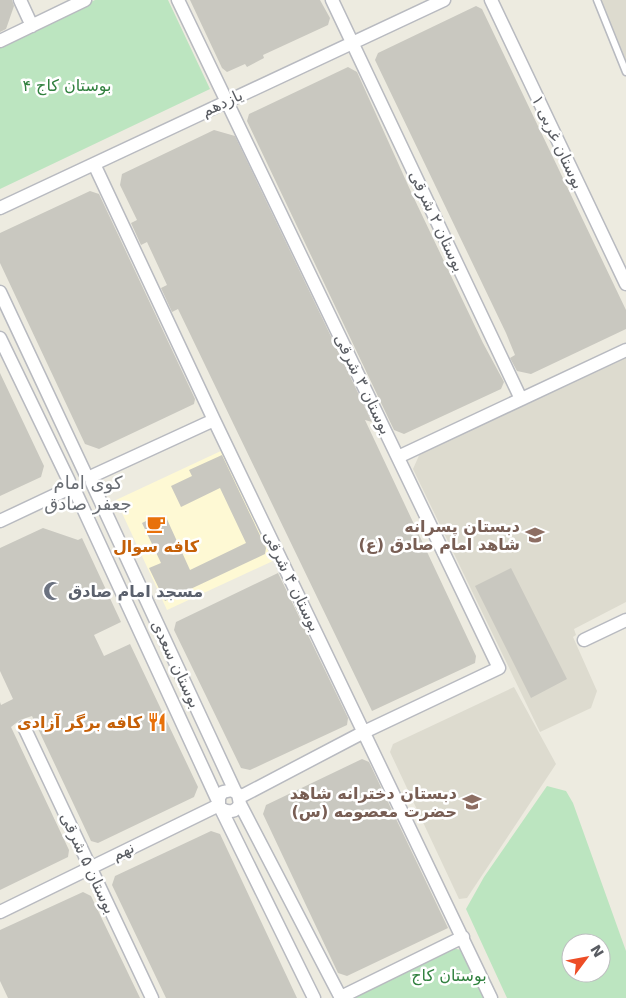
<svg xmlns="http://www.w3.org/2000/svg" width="626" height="998" viewBox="0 0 626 998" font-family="'DejaVu Sans','Noto Naskh Arabic',sans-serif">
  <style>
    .commercial { fill: #fef9d4 }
    .education { fill: #dddbcf }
    .green { fill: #bce5c0; fill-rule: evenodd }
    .building { fill: #c9c8c0 }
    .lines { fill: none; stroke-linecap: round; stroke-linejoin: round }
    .service-casing { stroke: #b8bac0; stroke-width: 9 }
    .minor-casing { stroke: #b8bac0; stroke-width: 15 }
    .service { stroke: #fff; stroke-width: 6 }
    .minor { stroke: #fff; stroke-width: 12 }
    .labels { text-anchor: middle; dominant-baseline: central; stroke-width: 5; stroke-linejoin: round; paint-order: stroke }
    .park-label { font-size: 16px; fill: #31813f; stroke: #fff }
    .street-label { font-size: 16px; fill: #595c62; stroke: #fff }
    .education-label { font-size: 16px; font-weight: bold; fill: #785e54; stroke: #fff; text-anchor: end }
    .food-label { font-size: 16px; font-weight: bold; fill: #c56008; stroke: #fff }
    .worship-label { font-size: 16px; font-weight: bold; fill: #5b616d; stroke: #fff; text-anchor: start }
    .neighbourhood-label { font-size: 18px; fill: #6a6e74; stroke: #fff }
  </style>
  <rect width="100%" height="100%" fill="#edebe0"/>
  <!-- commercial -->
  <path class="commercial" d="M223,450L275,560L167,610L116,500Z"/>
  <!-- education -->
  <path class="education" d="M598,0H626V70Z
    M626,354V602L574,629L576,635L573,637L597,691L591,708L540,732L413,469L421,451Z
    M514,687L556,764L467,898L459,899L390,752L393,744Z"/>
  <!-- green -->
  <path class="green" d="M95,0H168L210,89L0,189V45Z
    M547,786L566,791L573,803L626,951V998H507L466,909L484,877ZM571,943H601V973H571Z
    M451,948L462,950L485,998H351Z"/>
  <!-- building -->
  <path class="building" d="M0,0H12L14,6L6,29L0,32Z
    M190,0H320L330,18L328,25L263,55L264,58L247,67L245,64L227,72L222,68Z
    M476,6L482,9L626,310V329L531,374L517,371L510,358L515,355L506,333L375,60L378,53Z
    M348,67L357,72L412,194L483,343L504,382L501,389L404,434L394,430L247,121L249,114Z
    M214,130L235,136L372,422L365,420L476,656L475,663L372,711L178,309L172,312L161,288L167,285L147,242L141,245L131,223L137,220L120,185L122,174Z
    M90,191L99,194L195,399L194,404L99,449L85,444L0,263V233Z
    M0,373L44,466L41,477L0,496Z
    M222,455L266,548L265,554L165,601L149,568L161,563L142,523L156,516L162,519L166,517L190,570L246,543L220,488L181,507L171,486L192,476L189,470Z
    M43,528L78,540L82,538L121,622L94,635L104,656L130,644L198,787L194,797L98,843L91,841L32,716L20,720L11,727L69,850L68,857L0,890V702L1,705L13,699L0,671V548Z
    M511,568L567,679L531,698L475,586Z
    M278,573L348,718L347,725L250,770L241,768L174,630L176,622Z
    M362,759L369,762L448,928L347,976L338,973L263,814L266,805Z
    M211,831L220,834L297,998H166L112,885L115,876Z
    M83,892L91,896L140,998H8L0,981V930Z"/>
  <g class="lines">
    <!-- service casing -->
    <g class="service-casing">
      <path id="service" d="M597,0L626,72"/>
    </g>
    <!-- minor casing -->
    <g class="minor-casing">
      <path id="minor" d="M20,0L32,26
        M178,0L499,668L364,732L240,797
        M332,0L521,399
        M491,0L626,284
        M0,41L85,0
        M94,164L214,420L491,998
        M0,208L444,0
        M0,292L85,473
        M0,338L69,481
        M398,457L626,350
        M90,477L214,420
        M92,483L235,791
        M76,493L218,801
        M0,521L70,488
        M584,640L626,620
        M24,727L152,998
        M240,804L341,998
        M222,809C229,813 236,812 240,804L238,794L232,790L223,792L219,797V805L314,998
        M0,912L219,805
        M341,997L463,937"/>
    </g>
    <!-- service -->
    <use href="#service" class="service"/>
    <!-- minor -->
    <use href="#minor" class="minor"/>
  </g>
  <!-- icons -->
  <defs>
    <g id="cafe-bare" transform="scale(1.5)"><path d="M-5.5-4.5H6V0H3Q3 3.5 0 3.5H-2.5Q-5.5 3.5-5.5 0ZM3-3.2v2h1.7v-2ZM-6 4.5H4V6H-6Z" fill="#e8710a" stroke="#fff" stroke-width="2.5" paint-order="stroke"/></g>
    <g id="school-bare" transform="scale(1.5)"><path d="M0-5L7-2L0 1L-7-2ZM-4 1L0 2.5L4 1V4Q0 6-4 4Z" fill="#8d6e63" stroke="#fff" stroke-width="2.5" paint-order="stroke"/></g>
    <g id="mosque-bare" transform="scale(1.5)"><path d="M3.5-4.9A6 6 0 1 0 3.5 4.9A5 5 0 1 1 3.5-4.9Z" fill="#6b7280" stroke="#fff" stroke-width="2.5" paint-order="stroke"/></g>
    <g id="restaurant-bare" transform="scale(1.5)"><path d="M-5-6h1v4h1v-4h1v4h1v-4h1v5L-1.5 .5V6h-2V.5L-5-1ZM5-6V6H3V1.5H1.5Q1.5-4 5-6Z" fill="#e8710a" stroke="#fff" stroke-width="2.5" paint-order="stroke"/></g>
  </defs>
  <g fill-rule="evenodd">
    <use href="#cafe-bare" x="156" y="524"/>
    <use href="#school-bare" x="535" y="535"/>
    <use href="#mosque-bare" x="53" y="591"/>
    <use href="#restaurant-bare" x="157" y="722"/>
    <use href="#school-bare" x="472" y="802"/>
  </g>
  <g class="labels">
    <!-- park labels -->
    <g class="park-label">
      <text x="67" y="85">بوستان کاج ۴</text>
      <text x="449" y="975">بوستان کاج</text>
    </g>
    <!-- street labels -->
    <g class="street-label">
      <text transform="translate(222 103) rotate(-25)">یازدهم</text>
      <text transform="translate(558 142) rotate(65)">بوستان غربی ۱</text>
      <text transform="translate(437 221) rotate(65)">بوستان ۲ شرقی</text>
      <text transform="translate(363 384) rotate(64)">بوستان ۳ شرقی</text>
      <text transform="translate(292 581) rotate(64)">بوستان ۴ شرقی</text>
      <text transform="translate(176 664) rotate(65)">بوستان سعدی</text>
      <text transform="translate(123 851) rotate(-25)">نهم</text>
      <text transform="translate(88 863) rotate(65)">بوستان ۵ شرقی</text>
    </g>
    <!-- education labels -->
    <g class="education-label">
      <text x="520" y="526">دبستان پسرانه<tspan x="520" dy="18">شاهد امام صادق (ع)</tspan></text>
      <text x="457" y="793">دبستان دخترانه شاهد<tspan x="457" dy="18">حضرت معصومه (س)</tspan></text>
    </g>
    <!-- food labels -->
    <g class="food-label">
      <text x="156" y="546">کافه سوال</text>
      <text x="142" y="722" text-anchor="end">کافه برگر آزادی</text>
    </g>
    <!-- worship labels -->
    <g class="worship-label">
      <text x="68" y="591">مسجد امام صادق</text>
    </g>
    <!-- neighbourhood labels -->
    <g class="neighbourhood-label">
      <text x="88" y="482">کوی امام<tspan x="88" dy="21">جعفر صادق</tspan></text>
    </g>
  </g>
  <!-- north arrow -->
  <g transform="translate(586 958) rotate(58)"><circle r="24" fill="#ffffff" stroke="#bdbec0"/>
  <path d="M0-4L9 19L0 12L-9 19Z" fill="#ed4d26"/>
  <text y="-8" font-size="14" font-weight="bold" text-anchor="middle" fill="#595c62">N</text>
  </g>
</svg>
